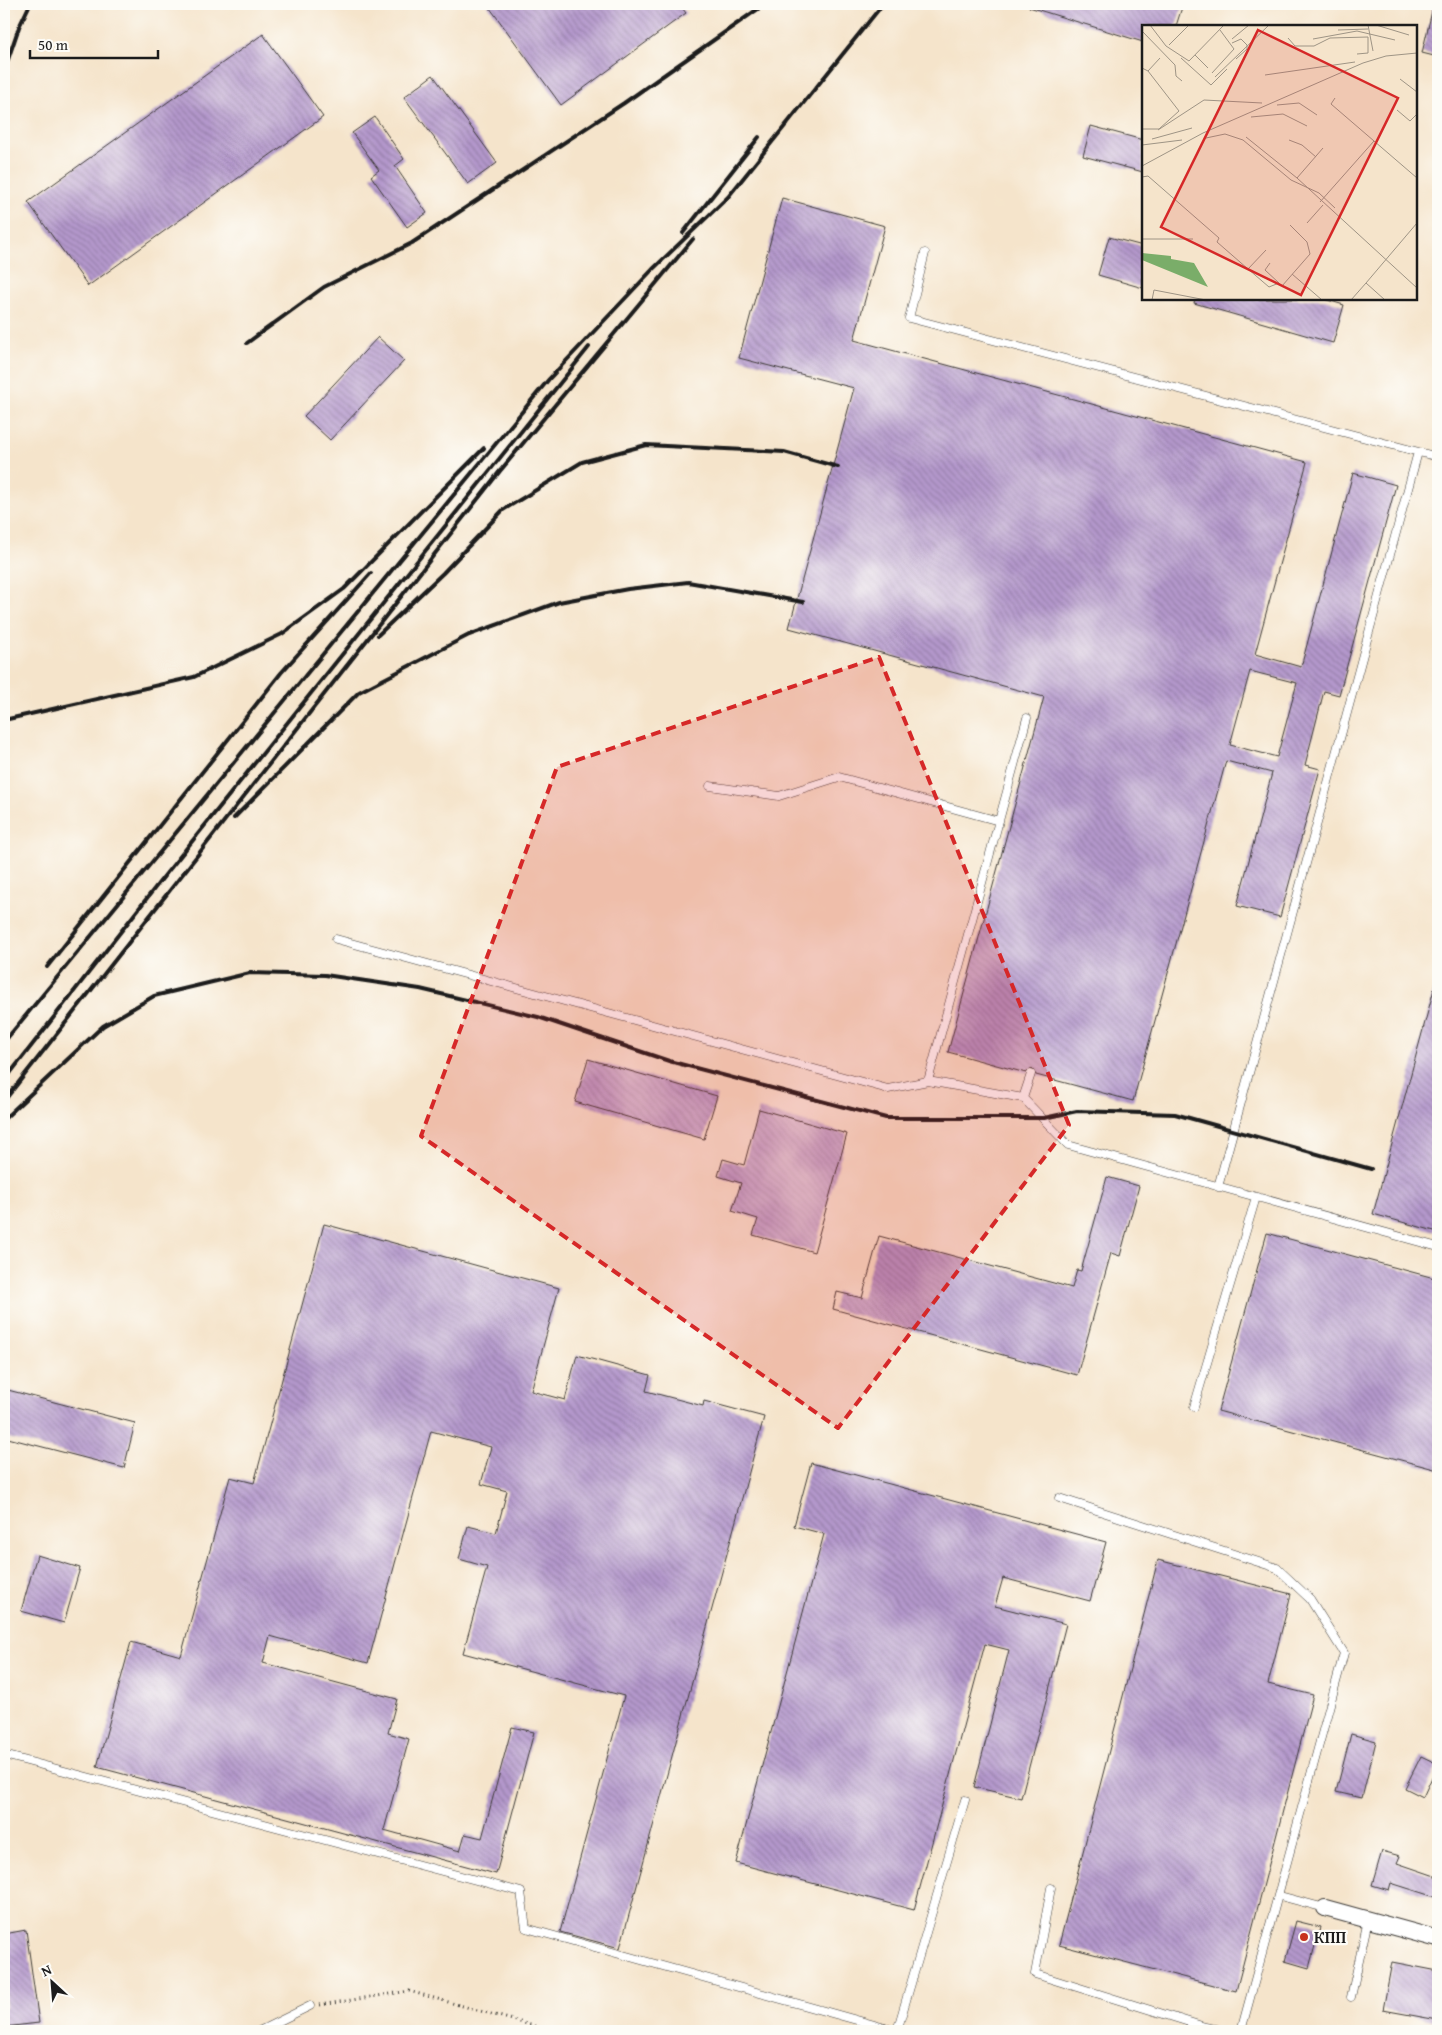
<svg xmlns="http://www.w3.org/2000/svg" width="1442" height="2035" viewBox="0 0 1442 2035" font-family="'Gentium Book Plus',serif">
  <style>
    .building { fill: url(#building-back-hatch); fill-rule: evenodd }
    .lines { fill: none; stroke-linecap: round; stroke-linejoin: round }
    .lane-casing { stroke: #3d3a36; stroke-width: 9 }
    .street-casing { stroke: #3d3a36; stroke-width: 18 }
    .path { stroke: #3d3a36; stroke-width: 3; stroke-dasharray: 1 4; stroke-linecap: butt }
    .lane { stroke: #fff; stroke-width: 8 }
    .street { stroke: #fff; stroke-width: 16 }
    .rail { stroke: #1c1c1c; stroke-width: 4 }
    .marked { fill: #d62828; fill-opacity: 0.2; stroke: #d62828; stroke-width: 4; stroke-dasharray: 10 6; stroke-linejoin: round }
    .poi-dot { fill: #c8321e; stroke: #fdfcf7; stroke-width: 2 }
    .labels { text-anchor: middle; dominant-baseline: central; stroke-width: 4.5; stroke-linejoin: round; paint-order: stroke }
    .poi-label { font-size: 16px; font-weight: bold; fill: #1c1c1c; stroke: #fdfcf7; text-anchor: start }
    .inset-road { fill: none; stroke: #9e9485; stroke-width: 1 }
    .view { fill: #d62828; fill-opacity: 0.15; stroke: #d62828; stroke-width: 2.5 }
    .inset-edge { fill: none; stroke: #1c1c1c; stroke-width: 2.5 }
  </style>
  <defs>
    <pattern id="building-back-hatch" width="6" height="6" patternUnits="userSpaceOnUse" patternTransform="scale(1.25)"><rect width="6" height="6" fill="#b498cc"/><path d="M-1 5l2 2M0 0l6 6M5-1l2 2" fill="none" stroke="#927ba5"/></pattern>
  </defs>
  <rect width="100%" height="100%" fill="#fdfcf7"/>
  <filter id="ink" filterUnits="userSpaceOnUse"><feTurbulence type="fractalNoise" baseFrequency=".02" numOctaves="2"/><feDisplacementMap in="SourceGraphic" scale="10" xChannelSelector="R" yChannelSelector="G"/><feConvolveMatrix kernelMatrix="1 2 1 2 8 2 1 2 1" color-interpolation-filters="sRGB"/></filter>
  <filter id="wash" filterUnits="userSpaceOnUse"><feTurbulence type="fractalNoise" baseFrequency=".0096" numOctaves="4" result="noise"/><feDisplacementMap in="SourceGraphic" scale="20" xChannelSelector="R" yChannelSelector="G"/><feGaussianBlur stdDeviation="1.12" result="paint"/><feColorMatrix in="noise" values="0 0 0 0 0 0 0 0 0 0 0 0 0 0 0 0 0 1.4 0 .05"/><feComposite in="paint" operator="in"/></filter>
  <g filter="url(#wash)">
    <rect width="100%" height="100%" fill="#f5e4cb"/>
    <g id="blocks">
      <!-- building -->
      <path class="building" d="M487,4H679L686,13L561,105Z
        M1029,4H1183L1176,26H1143V42L1029,7Z
        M1433,7H1438V57L1422,53Z
        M263,34L323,117L88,286L28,202Z
        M433,75L497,163L468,184L404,97Z
        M375,117L404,159L395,166L427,213L407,227L371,176L379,170L352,133Z
        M1091,126L1143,140V172L1083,156Z
        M782,198L885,226L854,340L1307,462L1255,654L1301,667L1353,473L1396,485L1339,695L1324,691L1305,765L1320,769L1280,917L1237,906L1272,773L1226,761L1133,1101L1036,1075L1032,1069L1026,1073L948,1052L1044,697L789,628L854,388L739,358ZM1250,671L1297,683L1277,757L1230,745Z
        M1109,237L1143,246V288L1098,275Z
        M1195,299H1324L1344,305L1333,343L1194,303Z
        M378,337L404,361L330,440L304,416Z
        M1434,989L1438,990V1232L1373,1214Z
        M588,1059L717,1096L704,1139L575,1102Z
        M759,1109L847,1134L814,1252L753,1235L758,1219L732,1211L741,1183L718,1176L723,1159L744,1165Z
        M1107,1177L1139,1186L1120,1256L1111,1253L1077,1375L833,1309L837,1292L862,1298L879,1236L1072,1288L1077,1270L1081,1271Z
        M324,1224L559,1288L531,1391L565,1400L577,1355L650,1375L646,1391L703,1406L704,1401L764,1417L620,1948L560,1932L624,1696L463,1653L487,1567L459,1559L468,1526L496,1533L507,1491L481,1484L491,1447L431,1431L368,1663L270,1636L263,1663L397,1699L388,1733L409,1739L384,1830L460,1851L465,1834L482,1838L512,1727L534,1732L496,1874L97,1767L131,1642L181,1656L230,1477L254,1483Z
        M1267,1233L1438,1279V1470L1218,1411Z
        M4,1389L135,1423L124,1468L4,1437Z
        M811,1463L1106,1542L1090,1601L1003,1578L995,1606L1066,1624L1021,1798L974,1787L1009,1650L985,1644L914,1910L736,1863L824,1534L794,1526Z
        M37,1555L80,1568L64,1623L21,1611Z
        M1158,1560L1291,1594L1268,1684L1313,1695L1236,1991L1059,1945Z
        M1351,1734L1376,1741L1362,1798L1336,1792Z
        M1421,1756L1438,1764L1423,1797L1405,1788Z
        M1382,1851L1400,1856L1397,1863L1438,1877V1898L1391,1883L1389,1890L1372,1885Z
        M1296,1921L1320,1927L1309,1968L1285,1961Z
        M26,1930L39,2023L4,2027V2008H6L4,1990V1934Z
        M1392,1962L1438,1971V2020L1383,2010Z"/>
    </g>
  </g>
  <g filter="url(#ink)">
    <use href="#blocks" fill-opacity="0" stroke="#3d3a36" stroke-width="1"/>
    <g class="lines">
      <!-- lane casing -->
      <g class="lane-casing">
        <path id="lane" d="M925,253L909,318L1438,457
          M1027,718L928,1081L1023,1098L1068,1145L1438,1247
          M710,786L779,796L839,777L999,821
          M336,939L888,1089L928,1081
          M1023,1098L1031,1074
          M1218,1187L1418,452
          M1194,1407L1256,1197
          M1059,1498L1277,1568L1310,1599L1344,1653L1241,2031
          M4,1755L521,1892L526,1928L896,2031
          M1051,1888L1035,1974L1205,2027
          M1280,1896L1325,1908
          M1351,1997L1368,1920
          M259,2031L310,2006
          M897,2031L965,1800
          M1201,2031L1205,2027L1226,2031"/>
      </g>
      <!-- street casing -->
      <g class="street-casing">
        <path id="street" d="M1325,1908L1438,1939"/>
      </g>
      <!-- path -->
      <path class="path" d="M320,2005L409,1991L552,2031"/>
      <!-- lane -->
      <use href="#lane" class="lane"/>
      <!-- street -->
      <use href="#street" class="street"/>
      <!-- rail -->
      <path class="rail" d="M4,14L9,4
        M4,71L19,27L30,4
        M683,233L759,137
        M247,343L324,287L412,243L624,103L765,4
        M378,635L443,573L503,510L582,462L646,445L784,452L838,467
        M4,720L194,677L282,634L344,589L484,448
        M234,818L359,692L469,635L559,602L628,589L688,582L803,602
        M47,967L281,673L371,573
        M4,1042L549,379L653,269L728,197L883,4
        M4,1081L165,875L589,347
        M4,1101L500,471L693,239
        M4,1119L103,1026L154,996L250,973L325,975L420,989L538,1017L669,1061L886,1118H1044L1077,1111L1175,1114L1371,1169"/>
    </g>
  </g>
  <!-- marked area -->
  <path class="marked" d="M879,657L1069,1125L838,1428L421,1136L557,767Z"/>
  <!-- markers -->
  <circle class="poi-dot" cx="1304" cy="1937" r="5"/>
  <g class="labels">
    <!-- poi labels -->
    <g class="poi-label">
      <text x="1314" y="1937">КПП</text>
    </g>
  </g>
  <!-- overview -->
  <g transform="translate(1142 25)">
    <rect width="275" height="275" fill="#f5e4cb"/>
    <path d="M0,228L29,231V234L52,238L66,262L0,235Z" fill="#7aad69"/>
    <path class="inset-road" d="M8,0L24,21L47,36L82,0M226,0L231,26M234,0L267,10M196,5L226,4M0,6L33,40L34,51L40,56M146,13L153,21H172L188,13L226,12V28L215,29M90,14L107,0M171,14L215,6L253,15M90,18L99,14L105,20V24L94,34M27,20L47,0M53,30L66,43M39,33L69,60L85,44M0,43L6,46L18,33M70,48L92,24L78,5M123,50L213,37M73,52L127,0M258,54L275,67M193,73L189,79L275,153M135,80L157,78L175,90M255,85L268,96L275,89M109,92L141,89L165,101M0,104H17L37,86L6,46M16,105L62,75L120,78M104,112L155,153M64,113L83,109L101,115L149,155L177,168L193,183M10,114L50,103M147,115L160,120L174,132M0,120L40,115M181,123L155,153L275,263M0,141L61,108L221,38L244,31L275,28M0,152L6,151L77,213L75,217L106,244M178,177L232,116M165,198L181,180M0,214H51M124,225L106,244L127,262L137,258L140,261L168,229L165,217L148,200M128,238L123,245L137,258M150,249L180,275M224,258L275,198M10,275L12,265L64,275M209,275L224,258L243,275"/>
    <path class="view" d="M116,5L256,73L159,270L19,202Z"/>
    <rect width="275" height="275" class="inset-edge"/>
  </g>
  <!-- margin -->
  <rect width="1442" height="2035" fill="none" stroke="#fdfcf7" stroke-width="20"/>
  <!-- north arrow -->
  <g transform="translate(52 1982) rotate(334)" stroke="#fdfcf7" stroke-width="4" paint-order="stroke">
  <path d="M0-4L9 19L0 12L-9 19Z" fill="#1c1c1c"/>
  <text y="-8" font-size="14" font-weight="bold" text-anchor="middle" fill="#1c1c1c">N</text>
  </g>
  <!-- scale -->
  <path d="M30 50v8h128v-8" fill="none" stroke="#1c1c1c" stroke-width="2.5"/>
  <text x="38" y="50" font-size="15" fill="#1c1c1c" stroke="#fdfcf7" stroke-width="4" paint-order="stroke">50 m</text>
</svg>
